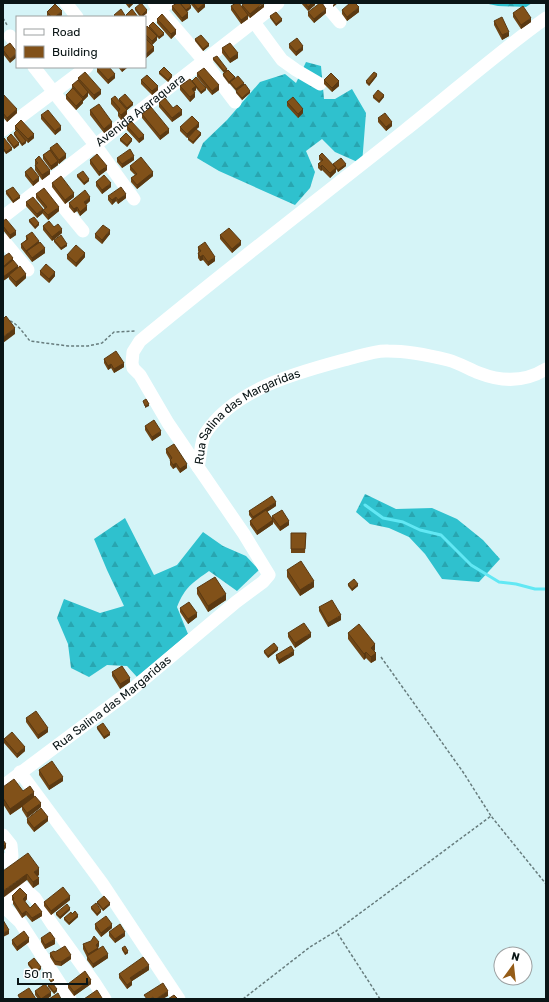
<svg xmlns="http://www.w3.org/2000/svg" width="549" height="1002" viewBox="0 0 549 1002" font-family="Rubik,sans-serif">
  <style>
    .forest { fill: url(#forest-firs) }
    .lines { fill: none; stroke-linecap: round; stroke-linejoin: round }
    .stream { stroke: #62e8f4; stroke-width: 3 }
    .path { stroke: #677c7d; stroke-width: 1.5; stroke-dasharray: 3 2; stroke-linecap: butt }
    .minor { stroke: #fff; stroke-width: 13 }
    .wall { fill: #6f4616 }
    .shaded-wall { fill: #5a3912 }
    .building { fill: #815119; stroke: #5a3912 }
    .labels { text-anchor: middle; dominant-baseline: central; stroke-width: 4; stroke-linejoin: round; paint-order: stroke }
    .street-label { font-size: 12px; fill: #0a1516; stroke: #fff }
  </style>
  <defs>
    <pattern id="forest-firs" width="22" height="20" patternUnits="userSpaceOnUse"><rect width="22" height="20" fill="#2fc1ce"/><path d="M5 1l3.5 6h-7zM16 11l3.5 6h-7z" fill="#28a5b0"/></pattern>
  </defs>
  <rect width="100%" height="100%" fill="#d5f4f7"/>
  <!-- forest -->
  <path class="forest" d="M484,3H532L526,7L498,6Z
    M306,62L321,66L324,99H335L352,89L366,113L362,164L335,152L322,139L306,151L315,172L310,188L295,205L219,171L197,158L203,143L227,120L260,82L285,74L296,83Z
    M365,494L396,509L432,508L457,519L483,540L500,559L479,582L442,579L425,554L409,537L389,528L370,524L356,512Z
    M125,518L154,575L177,565L203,532L223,546L246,556L259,570L237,591L209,571C192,583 185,587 177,607L188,634L137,677L127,666L107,665L89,677L71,668L68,644L57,618L64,599L100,613L124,606L107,570L94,539Z"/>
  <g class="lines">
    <!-- stream -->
    <path class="stream" d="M365,505L383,518L403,522L420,530L441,535L471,565L499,582L516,584L535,589H546"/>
    <!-- path -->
    <path class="path" d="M3,18L7,25
      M10,321C18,324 24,334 30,341L68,346H88L102,343L114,332L135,331
      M381,657L463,772L491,816
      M243,999L310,947L336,931
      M380,999L336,931L491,816L546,884"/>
    <!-- minor -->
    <g class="minor">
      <path d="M66,3L77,17"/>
      <path d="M154,3L204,61L235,102"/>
      <path d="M324,3L340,22"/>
      <path d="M145,22L168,3"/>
      <path d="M254,22L282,60L296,70L320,84"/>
      <path d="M10,36L17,45"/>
      <path d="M34,67L96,146L134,199"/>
      <path d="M3,130L87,67"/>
      <path d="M45,185L83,231"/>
      <path id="s1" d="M3,217L278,3"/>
      <path d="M3,240L28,270"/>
      <path d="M198,467L168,423L140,375L133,368L132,363L133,352L140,341C227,269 316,201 404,131C451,94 497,53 546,18"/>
      <path d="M20,772L102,883L179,999"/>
      <path id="s2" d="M3,786L130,691L236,602L263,582L269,575L244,534L198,467C201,456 200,443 205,434C234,389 296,373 344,360C358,357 374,350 388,351C406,351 432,356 448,360C459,363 469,369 479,373C502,382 525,382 546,369"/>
      <path d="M3,835L11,845L12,856L3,862"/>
      <path d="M3,903L23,887L35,898L52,924L94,982L105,999"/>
      <path d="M3,906L20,922L70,999"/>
    </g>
  </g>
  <!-- wall -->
  <path class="wall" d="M125,3H134L129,8Z
    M190,3H205V7L198,13Z
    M301,3H315V5L308,11Z
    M242,5L264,7L250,18L248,16V19L241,24L231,10V6L242,8Z
    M172,6L191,8L187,12L188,18L182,22L172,10Z
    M135,8L147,13L142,17H140L135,10Z
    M342,10L359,12L347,21L342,14Z
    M47,12L62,15L60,17H48L47,16Z
    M308,12L326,13L314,23L308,16Z
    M513,13L531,22L521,29L513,17Z
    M270,16L282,21L276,26L270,18Z
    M157,19L176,34L171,39L157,23Z
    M494,21L509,36L502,40L494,25Z
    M149,26L164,35L159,39L157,37V40L152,45L154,51L145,59V29L149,28Z
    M195,39L209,46L203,51L195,41Z
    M10,43V63L3,54V48Z
    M289,44L303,50L296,56L289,48Z
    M222,48L238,58L230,63L222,53Z
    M213,58L227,70L235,79L244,85L236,91L230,84V82L229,84L223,76V74L224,73L213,60Z
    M118,67H128L122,72Z
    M97,68L115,78L108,84L97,72Z
    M159,72L172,77L168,82L159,74Z
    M197,73L219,90L212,95L197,77Z
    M377,76L369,86L366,83V81Z
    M78,78L101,94L94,100L88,93V96L83,101V100V103L76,110L66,99V95L72,88V85L78,81Z
    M141,80L158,90L152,95L141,84Z
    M324,80L339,86L332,92L324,84Z
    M192,81L206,90L201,94L196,88V90L194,92L195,97L190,102L180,90V86Z
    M236,91L250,93L242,100L236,93Z
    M3,94L17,113L7,122L3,117Z
    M373,96L384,97L379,103L373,98Z
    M111,99L119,101V99L133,105L127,110V114L121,120L118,116V112L111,104Z
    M287,102L303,113L298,118L287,106Z
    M159,103L173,108L182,115L172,122L159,107Z
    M90,110L112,127L104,133L90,115Z
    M142,114L169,133L160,140L142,118Z
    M41,115L61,130L55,135L41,119Z
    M378,118L392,126L386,131L378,122Z
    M15,126L34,138L28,143L26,141V143L22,146L14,135V133L16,131L15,130Z
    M127,126L144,139L139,143L127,130Z
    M180,127H199L196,129L201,135L193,144L188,140V138L193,133L187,138L180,131Z
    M7,138L19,145L14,149L7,140Z
    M3,139L12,150L6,154L3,150Z
    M120,139L132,141L127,147L120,141Z
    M50,148L66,158L59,164L58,163V165L51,170L43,159V155L50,150Z
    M319,156L333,165V164L346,166L338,172L336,169V172L330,178L322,170L321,171L318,168V164L321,161L319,160Z
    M117,158L134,160L122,168L117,162Z
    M35,160L50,174L42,180L35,170V165H36L35,164Z
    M90,160L107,170L99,176L90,164Z
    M130,166L153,176L137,189L131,182V178L135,175L130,170Z
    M25,172L39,181L33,186L25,176Z
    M77,175L89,181L84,185L77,177Z
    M96,182L111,187L102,194L96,186Z
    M52,183L74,197L65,204L52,187Z
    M6,191L20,198L13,203L6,194Z
    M36,194L59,211L48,220L43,214V210L45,209L36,198Z
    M108,196L126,198L118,204L116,201L112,205L108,200Z
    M90,201L86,205L87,210L80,216L77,211L74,213L69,207V203Z
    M26,202L43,213L37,218L26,206Z
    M29,220L39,225L35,229L29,222Z
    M3,221L16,235L10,239L3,230Z
    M43,226L54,227L62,233L52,241L43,230Z
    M95,234H110L102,244L95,238Z
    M220,235L241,245L232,253L220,239Z
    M26,236L39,242L45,253L32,262L21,248V244L26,240Z
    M54,240L67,246L61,250L54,242Z
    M198,247L215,261L208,266L203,260L200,261L198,258V253H199L198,251Z
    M67,255L85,257L76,267L67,259Z
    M3,257L13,261L18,268L26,278L16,287L9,279V277L3,281Z
    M40,271L55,276L49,283L40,275Z
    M104,359L124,367L114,373L111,368L108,370L104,363Z
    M145,426L161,435L152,441L145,430Z
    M166,449L187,468L180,473L176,467L173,469L170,465V460L166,453Z
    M276,506L267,512L272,519V516L289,525L280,531L273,522V524L257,535L250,525V521L252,519L249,515V511Z
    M291,533H306L305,553H291Z
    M287,570L314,587L300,596L287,577Z
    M348,584L358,586L352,591L348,586Z
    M197,588L226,600L208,612L197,594Z
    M319,607L341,620L328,627L319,611Z
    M180,608L197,617L188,624L180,612Z
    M288,633L311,637L295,648L288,637Z
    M348,633L375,650L374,651L376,660L371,663L366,658L364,660L348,639Z
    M278,650L268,658L264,653V651Z
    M276,655H294L279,664L276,659Z
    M112,672L130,682L120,689L112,676Z
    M26,718L48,732L38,739L26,722Z
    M97,727L110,735L104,739L97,729Z
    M4,739L25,751L17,758L4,743Z
    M39,770L63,781L49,790L39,775Z
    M3,787L34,797L41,807L27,818L22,810V807L10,815L3,804Z
    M27,819L48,821L34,832L27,823Z
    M3,871L39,875L37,876L39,884L33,888L27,880Z
    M12,896L27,899L25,902L30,908L42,916L32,922L26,915L22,918L13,904V901L12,900Z
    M70,900L51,915L44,906V902Z
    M97,902L110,905L103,911L97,904Z
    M91,907L101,912L97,916L91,909Z
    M70,910L60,919L56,915V913Z
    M72,914L78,917L69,925L64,920V918Z
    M95,924L112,928L101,937L95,929Z
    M109,932L125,936L115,943L109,936Z
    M41,938L55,944L45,949L41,942Z
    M12,940L29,942L17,951L12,944Z
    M83,944L99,946L98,948V949L108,958L93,968L87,960V957L83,949Z
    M122,948L128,953L125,955L122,950Z
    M55,952L71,959L61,966L55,965L50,957V953Z
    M28,963L41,969L35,974L28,965Z
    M149,970L132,981V985L127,989L119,978V974Z
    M68,984H91L74,996L68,988Z
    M48,985H52L57,991L54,994L48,987Z
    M35,991L51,996L47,999H38L35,995Z"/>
  <!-- shaded-wall -->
  <path class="shaded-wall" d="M129,3H134L129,8Z
    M205,3V7L198,13V9Z
    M264,3V7L250,18V14Z
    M312,3H315V5L308,11V7Z
    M335,3H338L333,7V5Z
    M191,6V8L186,12V10Z
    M359,7V12L347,21V17Z
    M326,9V13L314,23V19Z
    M147,10V13L142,17H141V16Z
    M62,11V15L60,17H55Z
    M188,13V18L182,22V18Z
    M248,15V19L241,24V20Z
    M531,18V22L521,29V25Z
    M282,19V21L276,26V24Z
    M176,30V34L171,39V34Z
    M509,32V36L502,40V35Z
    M164,33V35L159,39V37Z
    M157,36V40L152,45V41Z
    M209,44V46L203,51V49Z
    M303,46V50L296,56V52Z
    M154,47V51L145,59V55Z
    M17,53V57L10,63V59Z
    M238,53V58L230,63V59Z
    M123,67H128L122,72V68Z
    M115,74V78L108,84V80Z
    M377,74V76L369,86V84Z
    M172,75V77L168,82V80Z
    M235,77V79L229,84V82Z
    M339,81V86L332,92V88Z
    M244,83V85L236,91V89Z
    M219,85V90L212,95V91Z
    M158,86V90L152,95V91Z
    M196,86V90L192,93V89Z
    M206,88V90L201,94V92Z
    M101,90V94L94,100V95Z
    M250,91V93L242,100V98Z
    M88,92V96L83,101V97Z
    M195,93V97L190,102V97Z
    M384,95V97L379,103V101Z
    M83,99V103L76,110V106Z
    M133,103V105L127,110V108Z
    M17,109V113L7,122V118Z
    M303,109V113L298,118V114Z
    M127,110V114L121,120V115Z
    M182,110V115L172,122V118Z
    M112,122V127L104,133V129Z
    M392,122V126L386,131V127Z
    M199,123V127L187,138V134Z
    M61,126V130L55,135V131Z
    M169,129V133L160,140V136Z
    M201,133V135L193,144V142Z
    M34,134V138L28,143V139Z
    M144,135V139L139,143V139Z
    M132,139V141L127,147V145Z
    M26,141V143L22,146V144Z
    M19,143V145L14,149V147Z
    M12,148V150L6,154V152Z
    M66,154V158L59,164V160Z
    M134,156V160L122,168V164Z
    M58,161V165L51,170V166Z
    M346,164V166L338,172V170Z
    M322,165V170L321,171V167Z
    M107,166V170L99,176V172Z
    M336,168V172L330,178V173Z
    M50,170V174L42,180V175Z
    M153,172V176L137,189V185Z
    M39,177V181L33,186V182Z
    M89,179V181L84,185V183Z
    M111,183V187L102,194V190Z
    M74,193V197L65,204V200Z
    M126,194V198L118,204V200Z
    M20,196V198L13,203V201Z
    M90,197V201L84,206V202Z
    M116,197V201L112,205V200Z
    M87,206V210L80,216V212Z
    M59,207V211L48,220V215Z
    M77,207V211L74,213V209Z
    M43,209V213L37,218V214Z
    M39,223V225L35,229V227Z
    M62,229V233L52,241V237Z
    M110,230V234L102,244V240Z
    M16,231V235L10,239V235Z
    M39,241V245L27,251L26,255V251Z
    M241,241V245L232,253V249Z
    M67,244V246L61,250V248Z
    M45,248V253L32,262V258Z
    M85,253V257L76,267V263Z
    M203,255V260L200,261V257Z
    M215,257V261L208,266V262Z
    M13,258V262L3,271V267Z
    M18,266V270L9,275V277L3,281V277Z
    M55,272V276L49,283V279Z
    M26,274V278L16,287V282Z
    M15,328V334L3,343V337Z
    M124,363V367L114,373V369Z
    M111,364V368L108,370V366Z
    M149,404V406L145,408V406Z
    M161,431V435L152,441V437Z
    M176,463V467L173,469V465Z
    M187,464V468L180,473V469Z
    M276,502V506L253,521V517Z
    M273,520V524L257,535V531Z
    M289,521V525L280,531V527Z
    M314,581V587L300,596V590Z
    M358,584V586L352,591V589Z
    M226,594V600L208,612V606Z
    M197,613V617L188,624V619Z
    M341,615V620L328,627V623Z
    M311,633V637L295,648V643Z
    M375,644V650L371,654V648Z
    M278,648V650L268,658V656Z
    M294,651V655L279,664V660Z
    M366,652V658L364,660V654Z
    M376,653V660L371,663V657Z
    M130,678V682L120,689V684Z
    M48,728V732L38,739V735Z
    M110,733V735L104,739V737Z
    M25,747V751L17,758V754Z
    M63,777V781L49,790V786Z
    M34,792V798L10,815V809Z
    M41,803V807L27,818V813Z
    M48,817V821L34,832V828Z
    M6,844V848L3,851V847Z
    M39,868V875L34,878V872Z
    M27,874V880L3,898V891Z
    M39,878V884L33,888V882Z
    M27,895V899L23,903V899Z
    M70,896V900L51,915V911Z
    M110,903V905L103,911V909Z
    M70,908V910L60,919V917Z
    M101,910V912L97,916V914Z
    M26,911V915L22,918V914Z
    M42,912V916L32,922V918Z
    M78,915V917L69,925V923Z
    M112,924V928L101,937V933Z
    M9,930V934L3,937V933Z
    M125,932V936L115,943V939Z
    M29,938V942L17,951V947Z
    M55,939V944L45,949V945Z
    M99,942V946L97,948H98V952L88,956V954Z
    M128,951V953L125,955V953Z
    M108,954V958L93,968V964Z
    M71,955V959L61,966V962Z
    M149,965V970L132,981V985L127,989V985L130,978Z
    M41,967V969L35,974V972Z
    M91,980V984L74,996V992Z
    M57,989V991L54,994V992Z
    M168,991V996L163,999H156Z
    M51,992V996L47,999H41Z"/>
  <!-- building -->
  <path class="building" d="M141,3L147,10L141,16L135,8Z
    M177,3H180L188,13L182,18L172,6Z
    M180,3H189L191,6L186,10Z
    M193,3H205L198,9Z
    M236,3H239L248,15L241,20L231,6Z
    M245,3H263L250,14L242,5Z
    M305,3H312L308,7Z
    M320,3H322L326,9L314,19L308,12Z
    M350,3H355L359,7L347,17L342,10Z
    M55,4L62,11L55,17H52L47,12Z
    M523,6L531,18L521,25L513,13Z
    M121,9L126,17H116L114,15Z
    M132,9L138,17H128L126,15Z
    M276,12L282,19L276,24L270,16Z
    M162,14L176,30L171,34L157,19Z
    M502,17L509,32L502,35L494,21Z
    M153,22L164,33L159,37L149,26Z
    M147,26L157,36L152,41L145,34V29Z
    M201,35L209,44L203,49L195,39Z
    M145,38L154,47L145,55Z
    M297,38L303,46L296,52L289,44Z
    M10,43L17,52V53L10,59L3,50V48Z
    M230,43L238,53L230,59L222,48Z
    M217,56L227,69L224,71L213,58Z
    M98,67H109L115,74L108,80L97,68Z
    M164,67L172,75L168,80L159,72Z
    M204,68L219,85L212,91L197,73Z
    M228,70L235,77L229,82L223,74Z
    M85,72L101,90L94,95L78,78Z
    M374,72L377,74L369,84L366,81Z
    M331,73L339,81L332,88L324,80Z
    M147,75L158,86L152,91L141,80Z
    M238,76L244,83L236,89L230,82Z
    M196,77L206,88L201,92L192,81Z
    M190,79L196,86L192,89L195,93L190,97L180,86Z
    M78,80L88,92L83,97L72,85Z
    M245,84L250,91L242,98L236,91Z
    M73,88L83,99L76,106L66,95Z
    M378,90L384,95L379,101L373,96Z
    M3,94L17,109L7,118L3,113Z
    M125,94L133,103L127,108L119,99Z
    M115,96L127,110L121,115L118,112L120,109L111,99Z
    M293,97L303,109L298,114L287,102Z
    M165,98L173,108L177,105L182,110L172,118L159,103Z
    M99,104L112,122L104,129L90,110Z
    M151,107L169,129L160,136L142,114Z
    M48,110L61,126L55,131L41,115Z
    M385,113L392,122L386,127L378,118Z
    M192,116L199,123L187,134L180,127Z
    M21,120L34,134L28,139L15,126Z
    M131,121L144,135L139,139L127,126Z
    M196,129L201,133L193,142L188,138Z
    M17,130L26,141L22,144L14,133Z
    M126,133L132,139L127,145L120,139Z
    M11,134L19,143L14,147L7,138Z
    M4,138L12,148L6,152L3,148V139Z
    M57,143L66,154L59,160L50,148Z
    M130,149L134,156L122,164L117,158Z
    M50,150L58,161L51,166L43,155Z
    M322,153L336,168L330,173L322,165L321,167L318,164L323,160L319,156Z
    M97,154L107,166L99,172L90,160Z
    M39,156L50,170L42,175L35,165L38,163L35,160Z
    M141,157L153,172L137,185L131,178L137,174L130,166Z
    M341,158L346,164L338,170L333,164Z
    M31,167L39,177L33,182L25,172Z
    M83,171L89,179L84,183L77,175Z
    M104,175L111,183L102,190L96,182Z
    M61,176L74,193L65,200L52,183Z
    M13,187L20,196L13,201L6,191Z
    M121,187L126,194L118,200L116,197L112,200L108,196Z
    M44,188L59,207L48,215L43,210L47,207L36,194Z
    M85,190L90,197L84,202L87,206L80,212L77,207L74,209L69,203Z
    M33,197L43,209L37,214L26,202Z
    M34,217L39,223L35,227L29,220Z
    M6,219L16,231L10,235L3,226V221Z
    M49,221L54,227L58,224L62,229L52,237L43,226Z
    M103,225L110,230L102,240L95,234Z
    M229,228L241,241L232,249L220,235Z
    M32,232L39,241L26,251L21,244L28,239L26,236Z
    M61,235L67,244L61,248L54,240Z
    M40,242L45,248L32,258L27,251Z
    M205,242L215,257L208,262L203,255L200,257L198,253L201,251L198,247Z
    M76,245L85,253L76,263L67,255Z
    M9,253L13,258L3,267V257Z
    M13,260L18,266L3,277V268Z
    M46,264L55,272L49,279L40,271Z
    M20,266L26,274L16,282L9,275Z
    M6,316L15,328L3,337V319Z
    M116,351L124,363L114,369L111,364L108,366L104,359Z
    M146,399L149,404L145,406L143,401Z
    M154,420L161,431L152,437L145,426Z
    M174,444L187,464L180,469L176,463L173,465L170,460L172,458L166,449Z
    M272,496L276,502L253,517L249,511Z
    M266,510L273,520L257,531L250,521Z
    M282,510L289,521L280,527L272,516Z
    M291,533H306L305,549H291Z
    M301,561L314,581L300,590L287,570Z
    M215,577L226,594L208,606L197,588Z
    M354,579L358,584L352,589L348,584Z
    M332,600L341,615L328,623L319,607Z
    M189,602L197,613L188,619L180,608Z
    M304,623L311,633L295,643L288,633Z
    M359,624L375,644L371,648L376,653L371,657L366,652L364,654L348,633Z
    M274,643L278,648L268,656L264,651Z
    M291,646L294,651L279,660L276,655Z
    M122,666L130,678L120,684L112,672Z
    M36,711L48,728L38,735L26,718Z
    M103,723L110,733L104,737L97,727Z
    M12,732L25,747L17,754L4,739Z
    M52,761L63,777L49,786L39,770Z
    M14,779L23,791L30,786L34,792L10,809L3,798V787Z
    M35,796L41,803L27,813L22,806Z
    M41,808L48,817L34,828L27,819Z
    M3,840L6,844L3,847Z
    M28,853L39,868L34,872L39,878L33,882L27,874L3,891V871Z
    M63,887L70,896L51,911L44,902Z
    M20,888L27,895L23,899L30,908L35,903L42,912L32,918L26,911L22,914L13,900L14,898L12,896Z
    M104,896L110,903L103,909L97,902Z
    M96,903L101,910L97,914L91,907Z
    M67,904L70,908L60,917L56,913Z
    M75,911L78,915L69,923L64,918L71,912L72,914Z
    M106,916L112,924L101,933L95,924Z
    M3,920L9,930L3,933Z
    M120,924L125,932L115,939L109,932Z
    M24,931L29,938L17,947L12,940Z
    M50,932L55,939L45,945L41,938Z
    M94,936L99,942L96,945L98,948L88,954L83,944L91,941Z
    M65,946L71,955L61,962L55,961L50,953L54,951L55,952Z
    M103,946L108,954L93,964L87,956Z
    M125,946L128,951L125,953L122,948Z
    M143,957L149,965L130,978L132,981L127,985L119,974Z
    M34,958L41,967L35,972L28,963Z
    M85,971L91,980L74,992L68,984Z
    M51,977L54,980L51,982L49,979Z
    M163,983L168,991L156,999H154L153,997L150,999H147L144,995Z
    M45,984L51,992L41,999L35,991Z
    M50,984L52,985L53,984L57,989L54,992L48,985Z
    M29,988L36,999H20L18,995Z
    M97,990L102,998L101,999H84Z
    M58,993L61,999H49Z
    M174,995L178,999H168Z"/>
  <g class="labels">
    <!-- street labels -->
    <g class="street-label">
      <text stroke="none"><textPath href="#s1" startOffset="174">Avenida Araraquara</textPath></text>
      <text stroke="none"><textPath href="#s2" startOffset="545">Rua Salina das Margaridas</textPath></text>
      <text stroke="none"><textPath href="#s2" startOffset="137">Rua Salina das Margaridas</textPath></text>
    </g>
  </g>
  <!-- border -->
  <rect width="549" height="1002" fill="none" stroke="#0a1516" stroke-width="8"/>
  <!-- legend -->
  <rect x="16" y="16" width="130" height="52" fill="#ffffff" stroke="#9da1a2"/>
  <rect x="24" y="29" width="20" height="6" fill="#ffffff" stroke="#9da1a2"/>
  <text x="52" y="36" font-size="12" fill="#0a1516">Road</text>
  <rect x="24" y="46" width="20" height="12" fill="#815119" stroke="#9da1a2"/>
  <text x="52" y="56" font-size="12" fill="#0a1516">Building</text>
  <!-- north arrow -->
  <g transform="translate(513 966) rotate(15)"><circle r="19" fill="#ffffff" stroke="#9da1a2"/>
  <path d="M0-3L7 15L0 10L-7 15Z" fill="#955c17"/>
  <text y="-6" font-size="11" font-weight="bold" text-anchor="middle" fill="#0a1516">N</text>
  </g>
  <!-- scale -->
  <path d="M18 978v6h69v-6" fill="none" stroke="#0a1516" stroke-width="2"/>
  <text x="24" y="978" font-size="12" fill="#0a1516" stroke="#ffffff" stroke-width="3" paint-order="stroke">50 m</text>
</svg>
